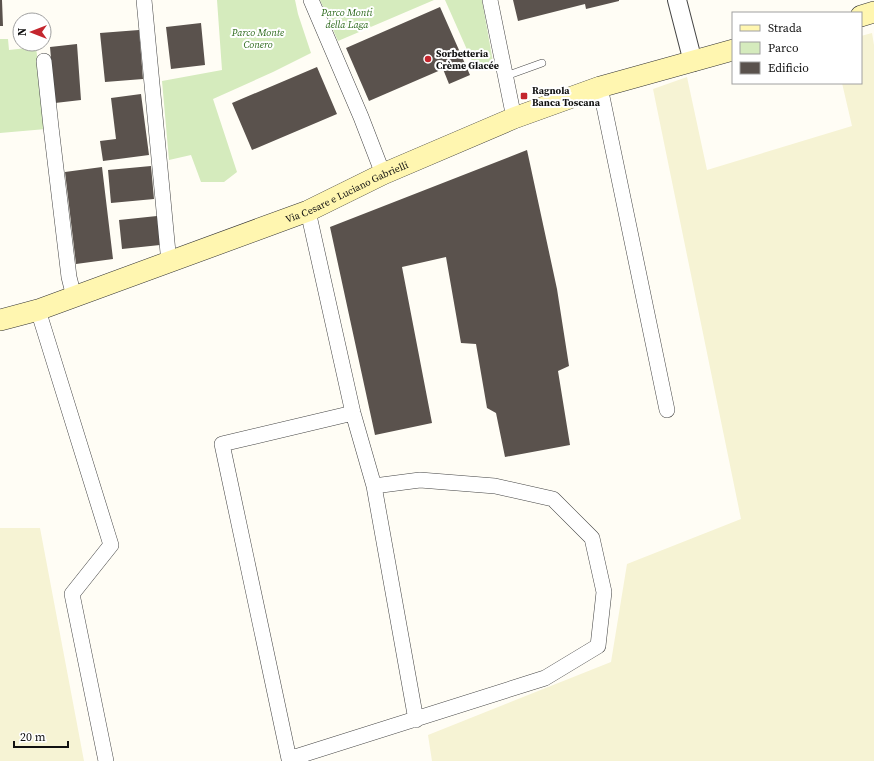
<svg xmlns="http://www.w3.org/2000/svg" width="874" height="761" viewBox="0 0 874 761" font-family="'Source Serif 4',serif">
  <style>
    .farmland { fill: #f6f3d4 }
    .green { fill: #d5ebbd }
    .building { fill: #5a524d }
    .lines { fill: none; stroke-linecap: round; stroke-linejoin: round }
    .service-casing { stroke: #444; stroke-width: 8 }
    .minor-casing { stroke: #444; stroke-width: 16 }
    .tertiary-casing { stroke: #444; stroke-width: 20 }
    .secondary-casing { stroke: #333; stroke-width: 22 }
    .service { stroke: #fff; stroke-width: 7 }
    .minor { stroke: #fff; stroke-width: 15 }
    .tertiary { stroke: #fff; stroke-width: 18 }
    .secondary { stroke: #fff6b0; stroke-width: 21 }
    .poi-dot { fill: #c4262e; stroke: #fff; stroke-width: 1.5 }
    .labels { text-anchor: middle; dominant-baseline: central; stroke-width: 4; stroke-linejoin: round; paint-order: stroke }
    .park-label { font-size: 10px; font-style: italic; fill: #2f6b1f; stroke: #fff }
    .poi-label { font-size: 10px; font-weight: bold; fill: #111; stroke: #fff; text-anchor: start }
    .street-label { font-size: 10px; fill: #111; stroke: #fff }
  </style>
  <rect width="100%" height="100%" fill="#fffdf5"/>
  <!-- farmland -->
  <path class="farmland" d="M872,33L874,45V761H432L428,735L611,662L627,564L741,519L653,89L687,77L707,170L852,126L842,83H861V36Z
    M0,528H40L84,761H0Z"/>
  <!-- green -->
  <path class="green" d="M217,0H295L298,14L311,53L273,72L213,99L237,172L224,182H201L191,155L169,160L162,81L222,70Z
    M320,0H434L338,41Z
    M445,0H482L493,62L476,70Z
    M0,39H8L9,50L36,47L46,129L0,133Z"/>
  <!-- building -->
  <path class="building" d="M0,0H2L3,26H0Z
    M513,0H619V1L586,9L585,4L518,21Z
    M440,7L470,75L449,84L443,69L369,101L346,48Z
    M201,23L205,65L171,69L166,27Z
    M139,30L143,79L105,82L100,33Z
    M77,44L81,100L55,103L50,47Z
    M317,67L337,114L252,150L232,103Z
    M141,94L149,155L103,161L100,141L116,139L111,98Z
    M527,150L557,289L569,366L558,371L570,445L505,457L496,413L487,408L476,344L461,343L446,257L402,267L432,423L375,435L330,227Z
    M151,166L154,199L111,203L108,170Z
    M102,167L113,259L76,264L65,172Z
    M157,216L160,245L122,249L119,220Z"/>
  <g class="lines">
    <!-- service casing -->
    <g class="service-casing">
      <path id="service" d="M506,76L542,63"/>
    </g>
    <!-- minor casing -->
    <g class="minor-casing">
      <path id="minor" d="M144,0L169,263
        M311,0L361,117L383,174
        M490,0L514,118
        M44,61L51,127L69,277L74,297
        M600,87L667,410
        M308,211L353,413L374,486L416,720
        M38,310L111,545L72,594L106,761
        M353,413L222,444L289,759L545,678L598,646L604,592L592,538L553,499L495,486L420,480L374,486"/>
    </g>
    <!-- tertiary casing -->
    <g class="tertiary-casing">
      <path id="tertiary" d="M677,0L693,62"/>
    </g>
    <!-- secondary casing -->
    <g class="secondary-casing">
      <g id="secondary">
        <path d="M861,16L874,12"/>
        <path id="s1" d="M0,320L38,310L308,211L383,174L514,118L600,87L733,50"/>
      </g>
    </g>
    <!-- service -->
    <use href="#service" class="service"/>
    <!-- minor -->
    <use href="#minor" class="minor"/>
    <!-- tertiary -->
    <use href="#tertiary" class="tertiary"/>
    <!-- secondary -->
    <use href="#secondary" class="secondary"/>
  </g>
  <!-- markers -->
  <g class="poi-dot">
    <circle cx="428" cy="59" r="4"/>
    <rect x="520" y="92" width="8" height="8" rx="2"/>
  </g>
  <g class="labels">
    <!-- park labels -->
    <g class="park-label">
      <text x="347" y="12">Parco Monti<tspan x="347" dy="12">della Laga</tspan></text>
      <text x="258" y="32">Parco Monte<tspan x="258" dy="12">Conero</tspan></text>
    </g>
    <!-- poi labels -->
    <g class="poi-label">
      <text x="436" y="53">Sorbetteria<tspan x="436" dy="12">Crème Glacée</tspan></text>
      <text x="532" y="90">Ragnola<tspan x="532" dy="12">Banca Toscana</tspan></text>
    </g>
    <!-- street labels -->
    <g class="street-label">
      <text stroke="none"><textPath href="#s1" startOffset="370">Via Cesare e Luciano Gabrielli</textPath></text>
    </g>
  </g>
  <!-- legend -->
  <rect x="732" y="12" width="130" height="72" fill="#ffffff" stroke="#a0a0a0"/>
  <rect x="740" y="25" width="20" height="6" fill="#fff6b0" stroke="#a0a0a0"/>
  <text x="768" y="32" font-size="12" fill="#111111">Strada</text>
  <rect x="740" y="42" width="20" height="12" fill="#d5ebbd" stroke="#a0a0a0"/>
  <text x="768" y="52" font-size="12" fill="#111111">Parco</text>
  <rect x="740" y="62" width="20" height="12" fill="#5a524d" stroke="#a0a0a0"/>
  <text x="768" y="72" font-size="12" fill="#111111">Edificio</text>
  <!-- north arrow -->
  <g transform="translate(32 32) rotate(270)"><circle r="19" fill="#ffffff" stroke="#a0a0a0"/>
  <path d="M0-3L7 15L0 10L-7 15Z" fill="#c4262e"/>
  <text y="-6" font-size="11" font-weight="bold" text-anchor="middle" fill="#111111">N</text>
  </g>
  <!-- scale -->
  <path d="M14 741v6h54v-6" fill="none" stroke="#111111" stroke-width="2"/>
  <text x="20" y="741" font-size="12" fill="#111111" stroke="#ffffff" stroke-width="3" paint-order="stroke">20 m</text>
</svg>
